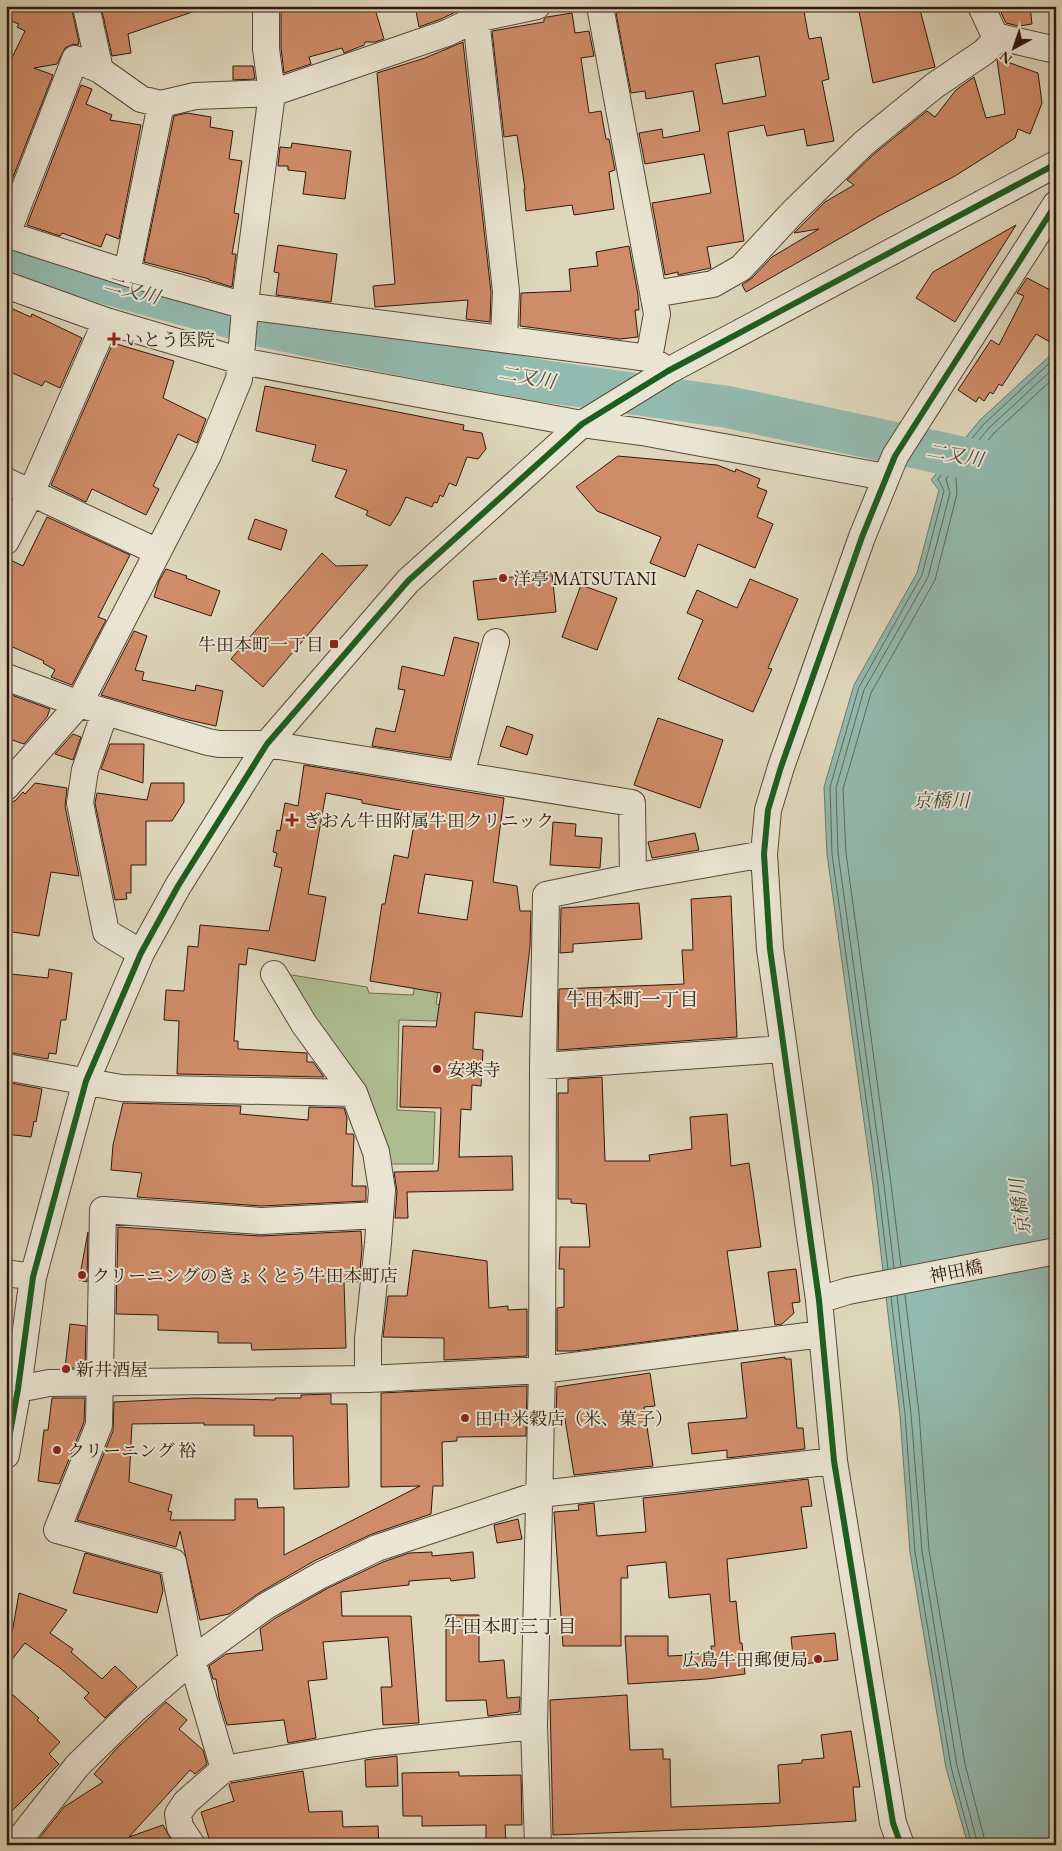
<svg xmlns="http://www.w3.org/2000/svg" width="1062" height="1851" viewBox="0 0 1062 1851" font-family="'EB Garamond','Noto Serif JP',serif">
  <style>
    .green { fill: #afbf93; stroke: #6e6b50 }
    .water { fill: #93baaf; stroke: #6b796f }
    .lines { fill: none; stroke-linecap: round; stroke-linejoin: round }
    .shore { stroke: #60685e; stroke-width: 1 }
    .river { stroke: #93baaf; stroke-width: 42 }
    .building { fill: #cf8c68; stroke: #2e170e; fill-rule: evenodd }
    .minor-casing { stroke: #5a4739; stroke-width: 28 }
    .minor { stroke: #eae5d3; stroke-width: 26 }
    .cycleway-casing { stroke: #eae5d3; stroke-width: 9 }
    .cycleway { stroke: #1b5e20; stroke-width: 6 }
    .poi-dot { fill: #8f2418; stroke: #eae5d3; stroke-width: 2 }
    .labels { text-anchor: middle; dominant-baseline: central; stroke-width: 4; stroke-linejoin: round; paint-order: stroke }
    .poi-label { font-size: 18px; fill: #2e170e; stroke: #eae5d3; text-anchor: start }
    .street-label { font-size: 18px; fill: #2e170e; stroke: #eae5d3 }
    .water-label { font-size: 19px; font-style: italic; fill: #4c483e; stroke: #eae5d3 }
    .neighbourhood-label { font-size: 19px; fill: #2e170e; stroke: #eae5d3 }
  </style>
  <rect width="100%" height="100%" fill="#dfd7bb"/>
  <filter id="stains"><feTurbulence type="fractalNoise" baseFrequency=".004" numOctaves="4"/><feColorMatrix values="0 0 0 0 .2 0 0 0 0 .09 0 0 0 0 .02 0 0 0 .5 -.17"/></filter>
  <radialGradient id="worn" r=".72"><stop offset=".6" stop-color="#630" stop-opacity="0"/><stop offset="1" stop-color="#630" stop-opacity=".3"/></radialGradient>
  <!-- green -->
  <path class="green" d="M422,951L444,955L436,1004L475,1011L473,1022L399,1020L397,1110L435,1112L433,1164H386L285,974L367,987L369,993L413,995Z"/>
  <!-- water -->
  <path class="water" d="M1056,350V1845H968L946,1768L910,1552L900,1415L873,1186L827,854L824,787L854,685L917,573L939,490L931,480L980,420Z"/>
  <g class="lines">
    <!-- shore -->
    <path class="shore" d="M901,1266L891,1184L846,853L843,789L871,693L935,580L957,494L956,479L994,433L1056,376
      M894,1268L884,1185L838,853L836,788L864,690L928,577L950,493L946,479L989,428L1056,366
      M888,1269L878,1185L832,854L830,787L859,687L922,575L944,491L938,479L984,424L1056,357
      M905,1295L919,1413L929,1550L965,1764L986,1845
      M897,1296L911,1414L922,1551L957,1766L978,1845
      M891,1297L905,1414L915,1552L951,1767L972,1845"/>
    <!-- river -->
    <path class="river" d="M6,251L112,285L266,327L372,349L543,381L728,407L978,461L1056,463"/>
  </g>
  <!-- building -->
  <path class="building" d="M6,6H71L79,42L78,45L73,44L65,48L57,64L34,68L53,75L6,195V70L25,31L17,27L19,24L6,19Z
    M101,6H201V9L128,34L131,53L112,56Z
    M281,6H374L384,39L375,42H365L364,45L344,53L342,48L309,57L311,64L284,73L281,48Z
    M415,6H468L441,19L419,27Z
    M652,6H803L809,39L821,37L829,79L822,81L834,141L807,146L804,129L767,136L764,125L728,132L744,241L707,247L711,268L678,275V272L665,275L652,203L711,193L704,154L645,164L639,133L662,129L663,138L700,131L693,91L646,99L645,91L631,93L616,13ZM759,56L766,96L723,104L715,64Z
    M858,6H919L935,67L873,83Z
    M998,6H1030L1032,24L1019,26L1006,23Z
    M572,13L575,33L589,31L594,56L581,58L589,113L601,111L606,139H609L615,170L609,172L614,209L574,215L572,205L526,211L524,189H525L517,135L504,137L492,31L544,22V19L547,17Z
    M463,42L491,292L490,322L466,319L468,300L375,307L373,286L395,284L377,73L425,58Z
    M999,59L1038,73L1042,103L1030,134L1018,129L1015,138L955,176L879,216L746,292L742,285L752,278L772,257L819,229L794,233L825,202L854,185L847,180L874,154L927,111L935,117L956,90L974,77L986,118L1005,114L997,60Z
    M233,66H253L255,79L233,80Z
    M81,85L92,89L86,104L112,115L110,120L141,125L119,239L106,234L101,247L62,233L60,236L27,225Z
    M187,113L211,117L210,127L233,131L229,159L242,161L234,213L239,214L232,254H236L232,287L209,280V279L144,262L174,116Z
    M292,143L351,151L345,199L303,194L306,172L288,170V166H278L280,147L291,148Z
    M1016,225L955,322L916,298L933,272Z
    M278,245L337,254L331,302L276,295L279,273L274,272Z
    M629,246L638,295L639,310H635L638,337L620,339L520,326L521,293L571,291L569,269L598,266L596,252Z
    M1027,278L1056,293V331L1050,342L1036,334L1002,386L999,384L993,394L990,392L984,401L979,397L976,402L958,390L991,340L999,345L1024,296L1017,293Z
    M6,306L31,317L32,314L82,338L60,388L45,381L42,386L6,370Z
    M113,343L174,361L163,398L206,419L197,443L178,434L153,486L159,489L146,515L92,489L86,502L51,485Z
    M265,386L464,425L463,430L482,433L486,449L478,459L467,457L456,486L449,483L443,497L440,495L437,503L434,502L432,507L406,497L399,512L390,526L366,515L368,511L335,497L347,470L312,461L316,445L256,431Z
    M618,456L717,465L735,472L736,469L760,479L757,487L767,491L757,517L773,524L755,568L698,544L685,577L650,563L661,537L597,511L576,487Z
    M47,517L130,555L98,617L106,620L72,685L51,677L55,670L43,663L44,661L6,644V558L23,566Z
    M255,519L287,530L281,550L248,539Z
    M322,553L336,566L368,565L263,687L231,659Z
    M166,569L187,576L186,578L220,591L211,616L154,597L159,581Z
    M552,573L556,612L478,620L473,581Z
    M750,579L798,599L768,668L772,669L753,712L678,679L703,620L687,613L697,590L737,608Z
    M581,585L617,598L597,650L562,637Z
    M134,631L147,636L135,670L144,672L142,680L195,691L196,685L223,691L216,726L184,719L101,695Z
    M454,637L479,643L450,758L372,746L376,728L395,732L405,690L398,689L402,666L444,676Z
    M6,693L50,709L47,717L24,744L6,738Z
    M658,718L723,740L700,808L634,785Z
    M507,726L533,735L527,755L500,746Z
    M73,734L81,737L73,760L55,754Z
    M110,744H144L143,783L101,769Z
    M304,765L504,798L493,882L517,886L520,911H531L530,946L522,1017L475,1012L473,1049L483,1050L481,1086L472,1085L471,1110L461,1109L459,1157L512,1156L513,1190L407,1192L408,1218H395L397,1191L394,1172L438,1171L439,1158L441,1108L400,1107L403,1026L436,1027L441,993L370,981L382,904H385L394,855L408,858L416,813L362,803V800L326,793L308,894L326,897L315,961L248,948L246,965L239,964L234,1041H238V1049L307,1053V1062H313L324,1077L177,1074L179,1021L164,1020L166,990L184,991L188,946L198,947L200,925L269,931L282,868L274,866L277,853L273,852L277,830L280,831L285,803L298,806ZM425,874L473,881L467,920L418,913Z
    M35,783L67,788L65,806L79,876L51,872L39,936L6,931V900L12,866L6,865V802L15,801L23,792L25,794Z
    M151,783H184V802L172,821H146V865H131V893H126L127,899L115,900L95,803L97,793L147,800Z
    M553,822L576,824L575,836L602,838L600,868L550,865Z
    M695,833L699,850L652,858L648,842Z
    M731,896L737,1037L558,1050L559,989L684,984L682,950H693L691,899Z
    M639,903L642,939L573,944V952L560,953L561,908Z
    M49,969L72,973L66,1020H61L56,1054L49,1053L48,1059L6,1052V1008L11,974L48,978Z
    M602,1077L605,1161H650L649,1155L692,1149L690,1117L727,1114L731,1166L749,1163L761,1247L727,1251L738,1330L574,1351H557V1308L564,1307V1269H559L560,1247H590L586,1204L571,1203V1199H558V1093H568V1079Z
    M6,1082L42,1089L36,1122L34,1121L31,1137L6,1134Z
    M123,1103L241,1106L240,1114L308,1120L309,1107L344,1108L347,1118L346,1134H353L354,1136L352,1186H366V1201L261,1206L137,1197L142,1173L111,1170L113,1145Z
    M118,1227L260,1236L361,1231L362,1249L359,1281H344L346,1348L252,1350L251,1343H218V1332L158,1330V1315L116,1314Z
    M88,1232L87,1282L79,1280Z
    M413,1250L487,1261L489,1308L508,1306V1310L527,1309V1356L444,1360V1338L383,1337L388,1296H407Z
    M796,1269L800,1302L792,1303L794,1313L782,1324L775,1325L768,1272Z
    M70,1324L86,1326L85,1368H65Z
    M785,1357V1359H791L797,1428H803L805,1449L727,1458V1450L692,1454L688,1423L747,1418L741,1363Z
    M650,1373L655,1406L644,1407L653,1466L574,1475L564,1413L556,1414L557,1387Z
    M527,1386L526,1436L457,1437V1441L442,1442L443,1486H433L431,1514L372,1534L314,1561L259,1593L229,1614L200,1620L180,1531L176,1547L77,1520L113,1431L114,1402L195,1398L275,1400V1398H301V1395L331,1394V1404H347L349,1487L294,1489L293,1436H254V1425H204V1423L132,1424L129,1482L172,1495L168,1511L172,1512L170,1520H235V1499H257L258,1508L284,1507V1555L420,1486L381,1487V1393Z
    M52,1398H85L84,1422L59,1484L38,1481L44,1430H48Z
    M808,1479L812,1506L801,1507L807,1548L727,1559L730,1602L736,1601L740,1643H742L745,1674L707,1679L628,1684L625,1636H668V1656L712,1654L711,1646H715L710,1594L669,1598L666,1562L627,1566L628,1578H621V1646H563L554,1512L579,1510L578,1505L594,1503L597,1536L646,1532L643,1498Z
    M518,1519L522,1539L497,1543L494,1525Z
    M432,1552V1556L473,1552L475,1578L451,1581L450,1578L409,1581V1585L341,1592L342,1616H411L419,1723L383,1725L381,1687H392L388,1637L323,1642L327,1679L308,1681L316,1738L288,1743L284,1720L227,1725L219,1698L216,1679H213L209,1666L226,1654L263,1650L260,1629L274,1619L328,1588L383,1562L409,1553Z
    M85,1553L160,1574L163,1591L157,1613L73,1593Z
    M19,1593L67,1610L50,1633L73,1649L71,1652L102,1679L115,1666L137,1687L105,1718L84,1698L89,1693L60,1668L25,1643L6,1667Z
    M446,1615H479V1662L504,1660L507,1698L520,1697L519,1712L488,1716L486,1700L446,1701Z
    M835,1633L838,1660L794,1665L791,1637Z
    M6,1689L39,1718L37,1720L60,1742L49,1754L59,1764L6,1817Z
    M627,1695L630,1750L663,1749V1759H670L671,1807L780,1803L778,1765L802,1763V1760L824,1758L821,1735L851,1731L860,1787H853L856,1821L756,1827L553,1835L550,1700Z
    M166,1702L187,1720L179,1729L203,1750L207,1764L195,1774L190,1770L129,1837L163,1825L174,1845H34L64,1807L103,1782L94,1774L117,1748Z
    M397,1756L398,1786L366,1787L365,1760Z
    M303,1771L309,1812L342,1811L343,1827L378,1826L379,1845H211L201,1812L234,1801L229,1785L231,1783Z
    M459,1772V1776L521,1775L522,1825H505L506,1843L486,1844V1825L422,1826V1816H403L402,1773Z"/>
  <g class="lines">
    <!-- minor casing -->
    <g class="minor-casing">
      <path id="minor" d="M86,6L100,70
        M600,6L657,314L649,358
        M476,19L506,291L504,339
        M995,36L1056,50
        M6,234L127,273L246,306L649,358L668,371
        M7,234L75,59L100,70L141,99L161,104L195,96L272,93L447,33L476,19L537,6
        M127,273L161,104
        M6,285L106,321L241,361L582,424L642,432L885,477
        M654,294L713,284L741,268L793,212L864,143L934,86L984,52L992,44L995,36L981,6
        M6,481L158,552
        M6,541L31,493L106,321
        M6,677L79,704L208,742L219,744H267L632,803L633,877
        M105,712L85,770L80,803L106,932L141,953
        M461,775L496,642
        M6,787L79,704L208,455L239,379L247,286L272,93L266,49V6
        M274,974L304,1024L354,1093L376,1152L382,1190L378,1243L368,1339V1379
        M543,1066L783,1049
        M6,1067L121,1088L354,1093
        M6,1273L33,1277
        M819,1300L848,1291L1056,1251
        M6,1389H18L49,1383L368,1379L542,1370L822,1334
        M6,1455L18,1389L33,1277L86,1081L141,953L178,886L267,744L408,581L582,424L668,371L1056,164
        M224,1769L375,1743L534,1726
        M15,1845L77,1766L133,1711L192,1660L266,1606L321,1575L377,1548L540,1494L834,1461
        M192,1845L180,1827L178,1814L186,1802L224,1769L192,1660L173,1562L57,1530L99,1425L103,1210L261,1221L380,1215
        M538,1845L534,1726L542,1370L543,1066L546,895L633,877L764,854
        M901,1845L893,1823L834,1461L819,1300L770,949L764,854L768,810L781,767L862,537L895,456L1056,204"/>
    </g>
    <!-- minor -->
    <use href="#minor" class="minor"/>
    <!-- cycleway casing -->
    <g class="cycleway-casing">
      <path id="cycleway" d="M6,1455L18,1389L33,1277L86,1081L141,953L178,886L267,744L408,581L582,424L668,371L1056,164
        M901,1845L893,1823L834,1461L819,1300L770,949L764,854L768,810L781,767L862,537L895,456L1056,204"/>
    </g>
    <!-- cycleway -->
    <use href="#cycleway" class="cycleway"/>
  </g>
  <!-- markers -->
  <g class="poi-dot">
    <path d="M111.5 331.5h5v5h5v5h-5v5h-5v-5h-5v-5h5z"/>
    <circle cx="503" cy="578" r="5"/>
    <rect x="329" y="639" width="10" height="10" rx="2.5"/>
    <path d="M289.5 812.5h5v5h5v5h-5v5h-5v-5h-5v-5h5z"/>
    <circle cx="437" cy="1069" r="5"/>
    <circle cx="82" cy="1275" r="5"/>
    <circle cx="66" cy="1369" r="5"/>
    <circle cx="465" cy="1418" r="5"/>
    <circle cx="57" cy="1450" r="5"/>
    <circle cx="818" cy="1659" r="5"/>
  </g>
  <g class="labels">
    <!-- poi labels -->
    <g class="poi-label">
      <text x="125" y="339">いとう医院</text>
      <text x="513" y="578">洋亭 MATSUTANI</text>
      <text x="324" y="644" text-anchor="end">牛田本町一丁目</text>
      <text x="303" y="820">ぎおん牛田附属牛田クリニック</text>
      <text x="447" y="1069">安楽寺</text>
      <text x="92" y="1275">クリーニングのきょくとう牛田本町店</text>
      <text x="76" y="1369">新井酒屋</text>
      <text x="475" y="1418">田中米穀店（米、菓子）</text>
      <text x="67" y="1450">クリーニング 裕</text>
      <text x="808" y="1659" text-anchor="end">広島牛田郵便局</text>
    </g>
    <!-- street labels -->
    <g class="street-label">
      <text transform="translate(956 1271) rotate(-11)">神田橋</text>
    </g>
    <!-- water labels -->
    <g class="water-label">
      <text transform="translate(132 290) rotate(16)">二又川</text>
      <text transform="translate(527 377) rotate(10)">二又川</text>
      <text transform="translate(955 455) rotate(10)">二又川</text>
      <text x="941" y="800">京橋川</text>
      <text transform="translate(1020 1207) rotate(-97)">京橋川</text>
    </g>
    <!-- neighbourhood labels -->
    <g class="neighbourhood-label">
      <text x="632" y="999">牛田本町一丁目</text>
      <text x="510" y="1626">牛田本町三丁目</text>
    </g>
  </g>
  <!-- margin -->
  <rect width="1062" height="1851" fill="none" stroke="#dfd7bb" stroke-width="25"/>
  <rect x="8" y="8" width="1047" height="1836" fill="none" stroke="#2e170e" stroke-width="2.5"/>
  <rect x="12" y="12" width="1037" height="1826" fill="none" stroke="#2e170e"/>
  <!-- north arrow -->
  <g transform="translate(1014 48) rotate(220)" stroke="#eae5d3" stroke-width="4" paint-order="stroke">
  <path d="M0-4L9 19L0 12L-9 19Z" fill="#2e170e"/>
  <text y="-8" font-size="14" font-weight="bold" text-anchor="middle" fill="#2e170e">N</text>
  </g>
  <rect width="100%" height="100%" filter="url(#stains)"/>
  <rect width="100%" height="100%" fill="url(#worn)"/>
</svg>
